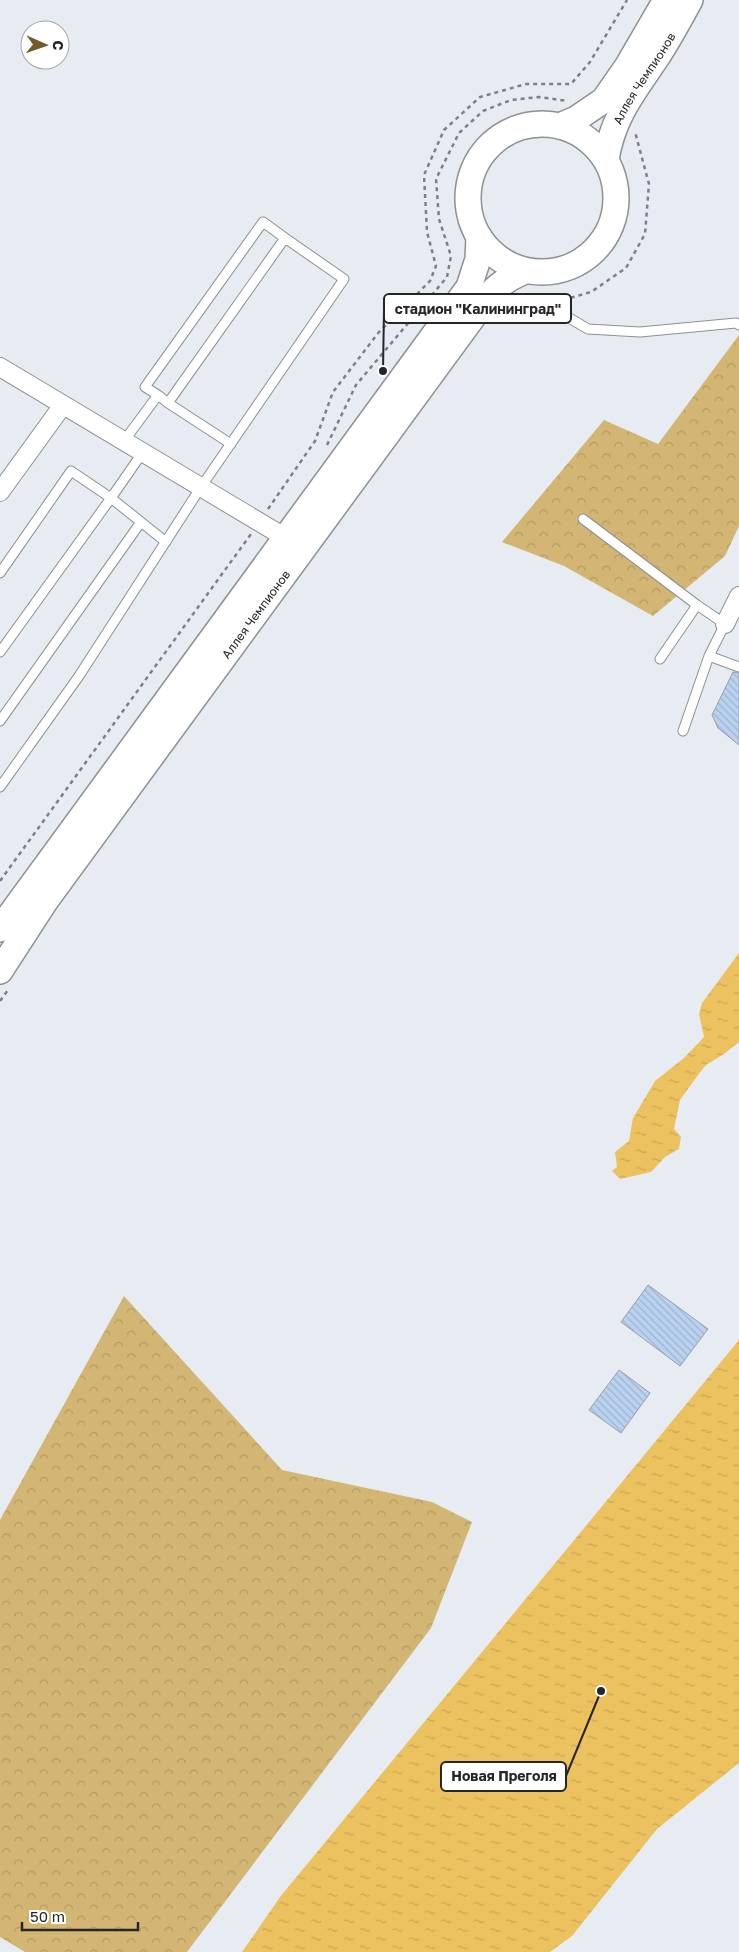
<svg xmlns="http://www.w3.org/2000/svg" width="739" height="1952" viewBox="0 0 739 1952" font-family="'Golos Text',sans-serif">
  <style>
    .forest { fill: url(#forest-crowns) }
    .water { fill: url(#water-ripples) }
    .building { fill: url(#building-back-hatch); stroke: #9a9fa5 }
    .lines { fill: none; stroke-linecap: round; stroke-linejoin: round }
    .lane-casing { stroke: #8c9096; stroke-width: 11 }
    .street-casing { stroke: #8c9096; stroke-width: 20 }
    .secondary-casing { stroke: #8c9096; stroke-width: 28 }
    .path { stroke: #7d8085; stroke-width: 2.5; stroke-dasharray: 4 4; stroke-linecap: butt }
    .lane { stroke: #fff; stroke-width: 9 }
    .street { stroke: #fff; stroke-width: 18 }
    .secondary { stroke: #fff; stroke-width: 25 }
    .labels { text-anchor: middle; dominant-baseline: central; stroke-width: 4; stroke-linejoin: round; paint-order: stroke }
    .street-label { font-size: 12px; fill: #242629; stroke: #fff }
    .leader { fill: none; stroke: #242629; stroke-width: 2 }
    .callout-dot { fill: #242629; stroke: #fff; stroke-width: 2 }
    .callout { fill: #fff; stroke: #242629; stroke-width: 2 }
    .callout-label { font-size: 14px; text-anchor: middle; font-weight: bold; fill: #242629 }
  </style>
  <defs>
    <pattern id="forest-crowns" width="20" height="18" patternUnits="userSpaceOnUse" patternTransform="scale(1.25)"><rect width="20" height="18" fill="#d3b674"/><path d="M2 6a3 3 0 1 1 6 0M12 15a3 3 0 1 1 6 0" fill="none" stroke="#b59c64"/></pattern>
    <pattern id="water-ripples" width="26" height="14" patternUnits="userSpaceOnUse" patternTransform="scale(1.25)"><rect width="26" height="14" fill="#ecc260"/><path d="M2 4q2-2 4 0t4 0M15 11q2-2 4 0t4 0" fill="none" stroke="#caa753"/></pattern>
    <pattern id="building-back-hatch" width="6" height="6" patternUnits="userSpaceOnUse" patternTransform="scale(1.25)"><rect width="6" height="6" fill="#b9d2f0"/><path d="M-1 5l2 2M0 0l6 6M5-1l2 2" fill="none" stroke="#9fb4ce"/></pattern>
  </defs>
  <rect width="100%" height="100%" fill="#e7ecf2"/>
  <!-- forest -->
  <path class="forest" d="M739,335V526L725,556L653,616L564,566L502,542L604,420L658,444Z
    M124,1296L282,1470L432,1502L472,1522L431,1628L187,1952H25L0,1937V1520Z"/>
  <!-- water -->
  <path class="water" d="M739,953V1042L724,1054L706,1065L698,1075L680,1100L674,1129L681,1137L679,1149L665,1157L651,1172L620,1179L612,1171L617,1167L615,1152L629,1141L633,1118L655,1081L684,1058L704,1037L699,1014L702,1003Z
    M739,1340V1763L657,1829L572,1936L550,1952H242L280,1897Z"/>
  <!-- building -->
  <path class="building" d="M733,672L739,673V745L718,728L712,715Z
    M648,1285L708,1329L680,1366L621,1322Z
    M619,1370L650,1393L621,1433L589,1410Z"/>
  <g class="lines">
    <!-- lane casing -->
    <g class="lane-casing">
      <path id="lane" d="M559,312L588,329L640,332L736,323L739,325
        M158,395L145,387L263,222L285,238
        M168,403L231,444
        M583,519L697,605L725,624L709,656L683,731
        M0,573L71,471L111,498L143,452
        M0,652L111,498L166,542
        M709,656L739,667
        M660,659L697,605
        M0,721L141,522
        M0,787L79,676L201,487L344,279L285,238L168,403L158,395L124,441"/>
    </g>
    <!-- street casing -->
    <g class="street-casing">
      <path id="street" d="M0,367L286,538
        M0,492L63,405
        M725,624L739,596"/>
    </g>
    <!-- secondary casing -->
    <g class="secondary-casing">
      <g id="secondary">
        <circle cx="542" cy="198" r="74"/>
        <path d="M560,126L576,119L604,100L627,67L666,0"/>
        <path id="s1" d="M606,159C613,117 632,94 655,60C668,41 679,20 690,0"/>
        <path d="M0,929L469,287L478,259L479,237"/>
        <path id="s2" d="M0,971L46,900L486,299C497,285 509,278 525,271"/>
      </g>
    </g>
    <!-- path -->
    <path class="path" d="M563,300L591,292L626,268L645,234L649,184L635,132
      M506,306L543,305L551,303
      M327,445L356,385L447,277L451,256L439,219L436,179L459,133L483,111L511,100L539,97L568,101
      M268,509L315,441L333,392L379,332L430,281L436,266L427,232L424,175L444,130L480,97L526,84H571L590,62L627,0
      M0,881L251,534
      M0,1001L8,990"/>
    <!-- lane -->
    <use href="#lane" class="lane"/>
    <!-- street -->
    <use href="#street" class="street"/>
    <!-- secondary -->
    <use href="#secondary" class="secondary"/>
  </g>
  <g class="labels">
    <!-- street labels -->
    <g class="street-label">
      <text stroke="none"><textPath href="#s1" startOffset="90">Аллея Чемпионов</textPath></text>
      <text stroke="none"><textPath href="#s2" startOffset="439">Аллея Чемпионов</textPath></text>
    </g>
  </g>
  <!-- callouts -->
  <path class="leader" d="M383 371L384 309M601 1691L566 1776"/>
  <g class="callout-dot">
    <circle cx="383" cy="371" r="5"/>
    <circle cx="601" cy="1691" r="5"/>
  </g>
  <g class="callout">
    <rect x="384" y="294" width="187" height="29" rx="5"/>
    <rect x="441" y="1762" width="125" height="29" rx="5"/>
  </g>
  <g class="callout-label">
    <text x="478" y="314">стадион "Калининград"</text>
    <text x="504" y="1781">Новая Преголя</text>
  </g>
  <!-- north arrow -->
  <g transform="translate(45 45) rotate(92)"><circle r="24" fill="#ffffff" stroke="#a7a8a9"/>
  <path d="M0-4L9 19L0 12L-9 19Z" fill="#705b2a"/>
  <text y="-8" font-size="14" font-weight="bold" text-anchor="middle" fill="#242629">С</text>
  </g>
  <!-- scale -->
  <path d="M22 1922v8h116v-8" fill="none" stroke="#242629" stroke-width="2.5"/>
  <text x="30" y="1922" font-size="15" fill="#242629" stroke="#ffffff" stroke-width="4" paint-order="stroke">50 m</text>
</svg>
